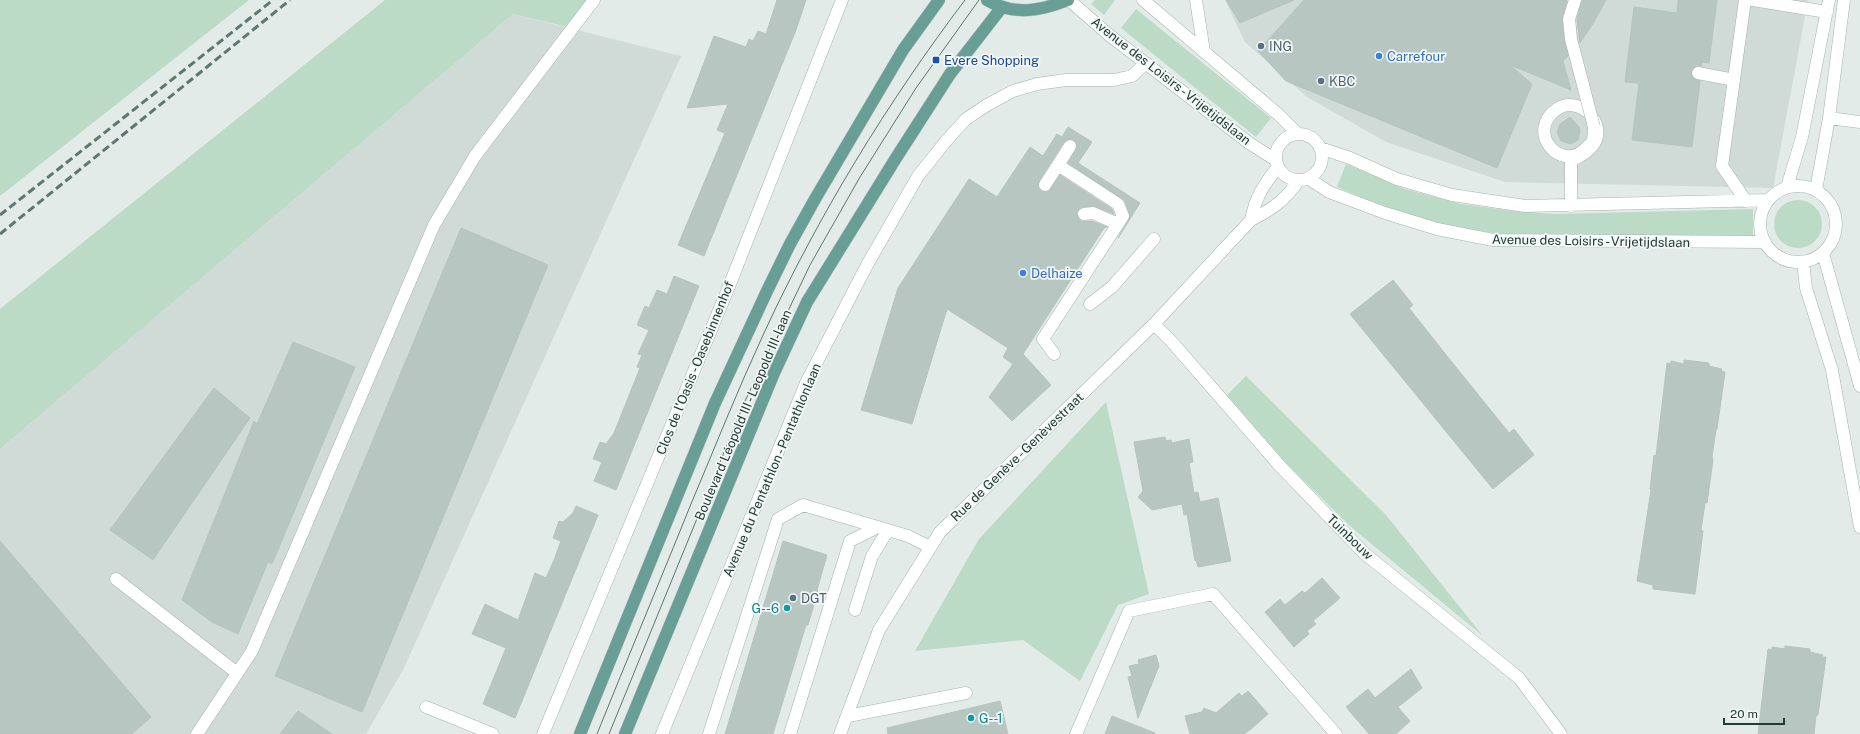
<svg xmlns="http://www.w3.org/2000/svg" width="1860" height="734" viewBox="0 0 1860 734" font-family="'Public Sans',sans-serif">
  <style>
    .built { fill: #d0dbd7 }
    .green { fill: #bcdbc7 }
    .building { fill: #b7c6c1; stroke: #b5c4bf }
    .lines { fill: none; stroke-linecap: round; stroke-linejoin: round }
    .minor-casing { stroke: #a5b3af; stroke-width: 13 }
    .major-casing { stroke: #c1c8c7; stroke-width: 13 }
    .minor { stroke: #fff; stroke-width: 12 }
    .major { stroke: #699e96; stroke-width: 12 }
    .tram { stroke: #5d7772; stroke-width: 1 }
    .rail { stroke: #5d7772; stroke-width: 3; stroke-dasharray: 8 4; stroke-linecap: butt }
    .minor-bridge-casing { stroke: #a5b3af; stroke-width: 13; stroke-linecap: butt }
    .minor-bridge { stroke: #fff; stroke-width: 12 }
    .service-dot { fill: #5c6f8a; stroke: #f2f8f6; stroke-width: 1.5 }
    .shop-dot { fill: #3f7fe0; stroke: #f2f8f6; stroke-width: 1.5 }
    .transit-dot { fill: #1a4fb4; stroke: #f2f8f6; stroke-width: 1.5 }
    .culture-dot { fill: #0f9aa8; stroke: #f2f8f6; stroke-width: 1.5 }
    .labels { text-anchor: middle; dominant-baseline: central; stroke-width: 3.5; stroke-linejoin: round; paint-order: stroke }
    .service-label { font-size: 13px; fill: #4e5e75; stroke: #f2f8f6; text-anchor: start }
    .shop-label { font-size: 13px; fill: #366cbe; stroke: #f2f8f6; text-anchor: start }
    .transit-label { font-size: 13px; fill: #164399; stroke: #f2f8f6; text-anchor: start }
    .street-label { font-size: 13px; fill: #233b37; stroke: #f2f8f6 }
    .culture-label { font-size: 13px; fill: #0d838f; stroke: #f2f8f6; text-anchor: end }
  </style>
  <rect width="100%" height="100%" fill="#e2ebe8"/>
  <!-- built -->
  <path class="built" d="M1225,0H1808L1773,188L1505,182L1386,142L1307,97L1245,42Z
    M513,14L681,56L404,668L366,734H0V449Z"/>
  <!-- green -->
  <path class="green" d="M0,0H249L0,196Z
    M385,0H599L576,29L513,14L0,449V309Z
    M1095,0H1115L1104,15L1091,4Z
    M1136,9L1271,118L1256,137L1121,28Z
    M1346,164L1405,189L1461,204L1513,211L1556,214L1753,209V236L1535,237L1493,233L1452,226L1398,213L1337,187Z
    M1774 224a24 24 0 1 1 48 0a24 24 0 1 1-48 0Z
    M1246,376L1386,515L1483,636L1351,527L1286,463L1227,395Z
    M1106,402L1149,594L1118,605L1080,681L1023,640L915,651L979,539Z"/>
  <!-- building -->
  <path class="building" d="M777,0H806L796,30L704,256L678,245L725,133L717,130L728,104L687,108L714,36L746,47L749,39L753,41L758,31L766,34Z
    M1226,0H1294L1240,23Z
    M1304,0H1567L1562,19L1564,40L1568,56L1563,61L1571,90L1510,65L1532,84L1497,168L1286,81L1258,51Z
    M1582,0H1606L1594,22L1580,43L1577,20Z
    M1678,0H1717L1709,63L1702,62V66H1695L1691,72L1693,78L1700,81L1692,147L1632,140L1639,83L1625,82L1634,7L1677,13Z
    M1570,117L1579,127L1580,131L1578,140L1571,144L1561,141L1557,132L1560,124Z
    M1068,127L1092,142L1078,163L1140,203L1118,238L1130,217L1125,201L1068,163L1077,147L1076,142L1071,139L1064,142L1039,181V189L1041,191L1048,192L1060,175L1112,209L1114,214L1093,206L1083,207L1077,211V215L1081,221H1092L1107,227L1104,228L1023,354L1051,385L1012,421L989,397L1013,364L1003,357L1008,348L947,309L912,424L861,410L898,288L969,179L997,197L1030,147L1043,156L1057,134L1062,137Z
    M461,228L548,265L362,712L275,676Z
    M674,276L699,286L616,490L594,481L602,462L593,459L600,442L606,444L614,433L640,368L637,367L642,355L638,354L649,330L637,325L645,306L649,308L657,290L667,294Z
    M1393,280L1413,305L1409,308L1447,356L1509,433L1514,429L1534,455L1493,489L1350,314Z
    M293,342L355,367L272,564L268,562L238,634L212,622L182,600L254,421L257,424Z
    M1684,360L1709,363V366L1722,369L1721,371L1725,372L1717,429L1716,430L1714,443L1712,457L1713,460L1707,503H1705L1701,530L1703,531L1695,594L1653,589V585L1637,581L1651,490L1650,489L1654,455L1656,456L1667,363L1671,364V361L1684,364Z
    M214,388L250,418L153,560L110,530Z
    M1165,437L1166,441L1171,440L1172,443L1189,439L1193,462L1189,463L1194,493L1198,492L1200,502L1218,498L1231,561L1198,567L1196,560L1195,561L1187,514L1184,515L1182,504L1152,510L1138,497L1143,491L1134,442Z
    M576,506L598,515L515,718L483,704L506,648L472,634L485,604L518,620L535,573L546,578L554,560L561,541L553,538L559,521L563,522L573,513Z
    M0,541L151,717L132,734H0Z
    M783,541L827,555L817,590L818,591L808,625H806L773,734H725Z
    M1322,578L1340,598L1313,621L1316,624L1307,631L1309,634L1294,647L1265,612L1280,599L1285,605L1302,591L1305,593Z
    M1785,646L1810,649V652L1823,655L1822,657H1826L1818,715L1816,716L1814,734H1758L1768,649L1772,650V647L1785,649Z
    M1156,655L1159,666L1138,718L1128,677L1132,676L1129,666L1139,664L1138,660Z
    M1411,669L1422,688L1398,707L1410,721L1396,734H1369L1346,707L1368,689L1375,698Z
    M1248,691L1268,714L1251,729L1244,734H1190L1185,716L1202,712L1204,708L1216,713L1239,693L1242,696Z
    M1000,701L1008,734H888L887,728Z
    M298,711L332,734H280Z
    M1112,716L1155,733V734H1105Z"/>
  <g class="lines">
    <!-- minor casing -->
    <g class="minor-casing">
      <path id="minor" d="M1069,0L1109,35L1249,143L1276,160
        M1143,0L1279,115L1298,134
        M1196,0L1204,52
        M1745,0L1722,166L1746,201
        M1753,0L1827,12
        M1698,73L1734,80
        M1829,118L1860,122
        M1276 157a23 23 0 1 1 46 0a23 23 0 1 1-46 0Z
        M1320,148L1350,158L1397,179L1452,195L1525,206L1768,200
        M1058,165L1070,146
        M1308,178L1329,192L1385,213L1437,229L1493,240L1765,242
        M1045,185L1058,165L1118,204L1123,216L1043,339L1054,354
        M1760 224a38 38 0 1 1 76 0a38 38 0 1 1-76 0Z
        M1787,187L1802,137L1829,0
        M1816,190L1829,118L1844,0
        M1571,206V161C1580,156 1592,150 1596,140C1604,118 1576,96 1557,109C1525,131 1560,173 1585,149C1587,147 1591,144 1592,142C1594,138 1594,131 1594,127
        M1084,214L1093,213L1118,224
        M1251,220C1255,198 1264,184 1278,167
        M1823,253L1860,386
        M1803,262L1806,288L1832,370L1860,527
        M1090,304L1112,287L1154,239
        M1154,324L1172,342L1279,465L1364,553L1519,678L1561,734
        M116,579L237,673
        M855,610L872,556L888,530
        M426,707L493,734
        M848,716L966,693
        M197,734L252,651L434,225L475,156L594,0
        M543,734L728,289L842,0
        M662,734L806,383L867,265L918,176L946,141L966,119L987,105L1013,91L1037,84L1066,80H1114L1132,76L1146,63
        M709,734L778,519L803,505L908,536L930,547
        M790,734L850,541L878,527
        M840,734L879,630L940,532L1154,324L1251,220C1273,209 1285,200 1299,180
        M1076,734L1129,611L1213,594L1336,734"/>
    </g>
    <!-- major casing -->
    <g class="major-casing">
      <path id="major" d="M987,0C1014,16 1040,11 1068,0
        M580,734L715,403L767,291L790,244L815,199L903,50L939,0
        M625,734L774,373L807,302L896,158L950,74L1002,7"/>
    </g>
    <!-- minor -->
    <use href="#minor" class="minor"/>
    <!-- major -->
    <use href="#major" class="major"/>
    <!-- tram -->
    <path class="tram" d="M597,734C628,657 660,581 691,504C715,447 738,389 764,333C818,216 887,103 965,0
      M609,734L745,401L810,265L860,177L916,88L979,0"/>
    <!-- rail -->
    <path class="rail" d="M0,215L273,0
      M0,234L290,0"/>
    <!-- minor-bridge casing -->
    <g class="minor-bridge-casing">
      <path id="minor-bridge" d="M1575,0L1569,19L1571,39L1594,127"/>
    </g>
    <!-- minor-bridge -->
    <use href="#minor-bridge" class="minor-bridge"/>
  </g>
  <!-- markers -->
  <g class="service-dot">
    <circle cx="1261" cy="46" r="4"/>
    <circle cx="1321" cy="81" r="4"/>
    <circle cx="793" cy="598" r="4"/>
  </g>
  <g class="shop-dot">
    <circle cx="1379" cy="56" r="4"/>
    <circle cx="1023" cy="273" r="4"/>
  </g>
  <rect class="transit-dot" x="932" y="56" width="8" height="8" rx="2"/>
  <g class="culture-dot">
    <circle cx="787" cy="608" r="4"/>
    <circle cx="971" cy="718" r="4"/>
  </g>
  <g class="labels">
    <!-- service labels -->
    <g class="service-label">
      <text x="1269" y="46">ING</text>
      <text x="1329" y="81">KBC</text>
      <text x="801" y="598">DGT</text>
    </g>
    <!-- shop labels -->
    <g class="shop-label">
      <text x="1387" y="56">Carrefour</text>
      <text x="1031" y="273">Delhaize</text>
    </g>
    <!-- transit labels -->
    <g class="transit-label">
      <text x="944" y="60">Evere Shopping</text>
    </g>
    <!-- street labels -->
    <g class="street-label">
      <text transform="translate(1171 81) rotate(38)">Avenue des Loisirs - Vrijetijdslaan</text>
      <text transform="translate(1591 241) rotate(1)">Avenue des Loisirs - Vrijetijdslaan</text>
      <text transform="translate(695 368) rotate(-68)">Clos de l'Oasis - Oasebinnenhof</text>
      <text transform="translate(743 415) rotate(-67)">Boulevard Léopold III - Leopold III-laan</text>
      <text transform="translate(1017 457) rotate(-44)">Rue de Genève - Genèvestraat</text>
      <text transform="translate(772 470) rotate(-67)">Avenue du Pentathlon - Pentathlonlaan</text>
      <text transform="translate(1350 537) rotate(44)">Tuinbouw</text>
    </g>
    <!-- culture labels -->
    <g class="culture-label">
      <text x="779" y="608">G--6</text>
      <text x="979" y="718" text-anchor="start">G--1</text>
    </g>
  </g>
  <!-- scale -->
  <path d="M1724 718v6h60v-6" fill="none" stroke="#233b37" stroke-width="2"/>
  <text x="1730" y="718" font-size="12" fill="#233b37" stroke="#f2f8f6" stroke-width="3" paint-order="stroke">20 m</text>
</svg>
